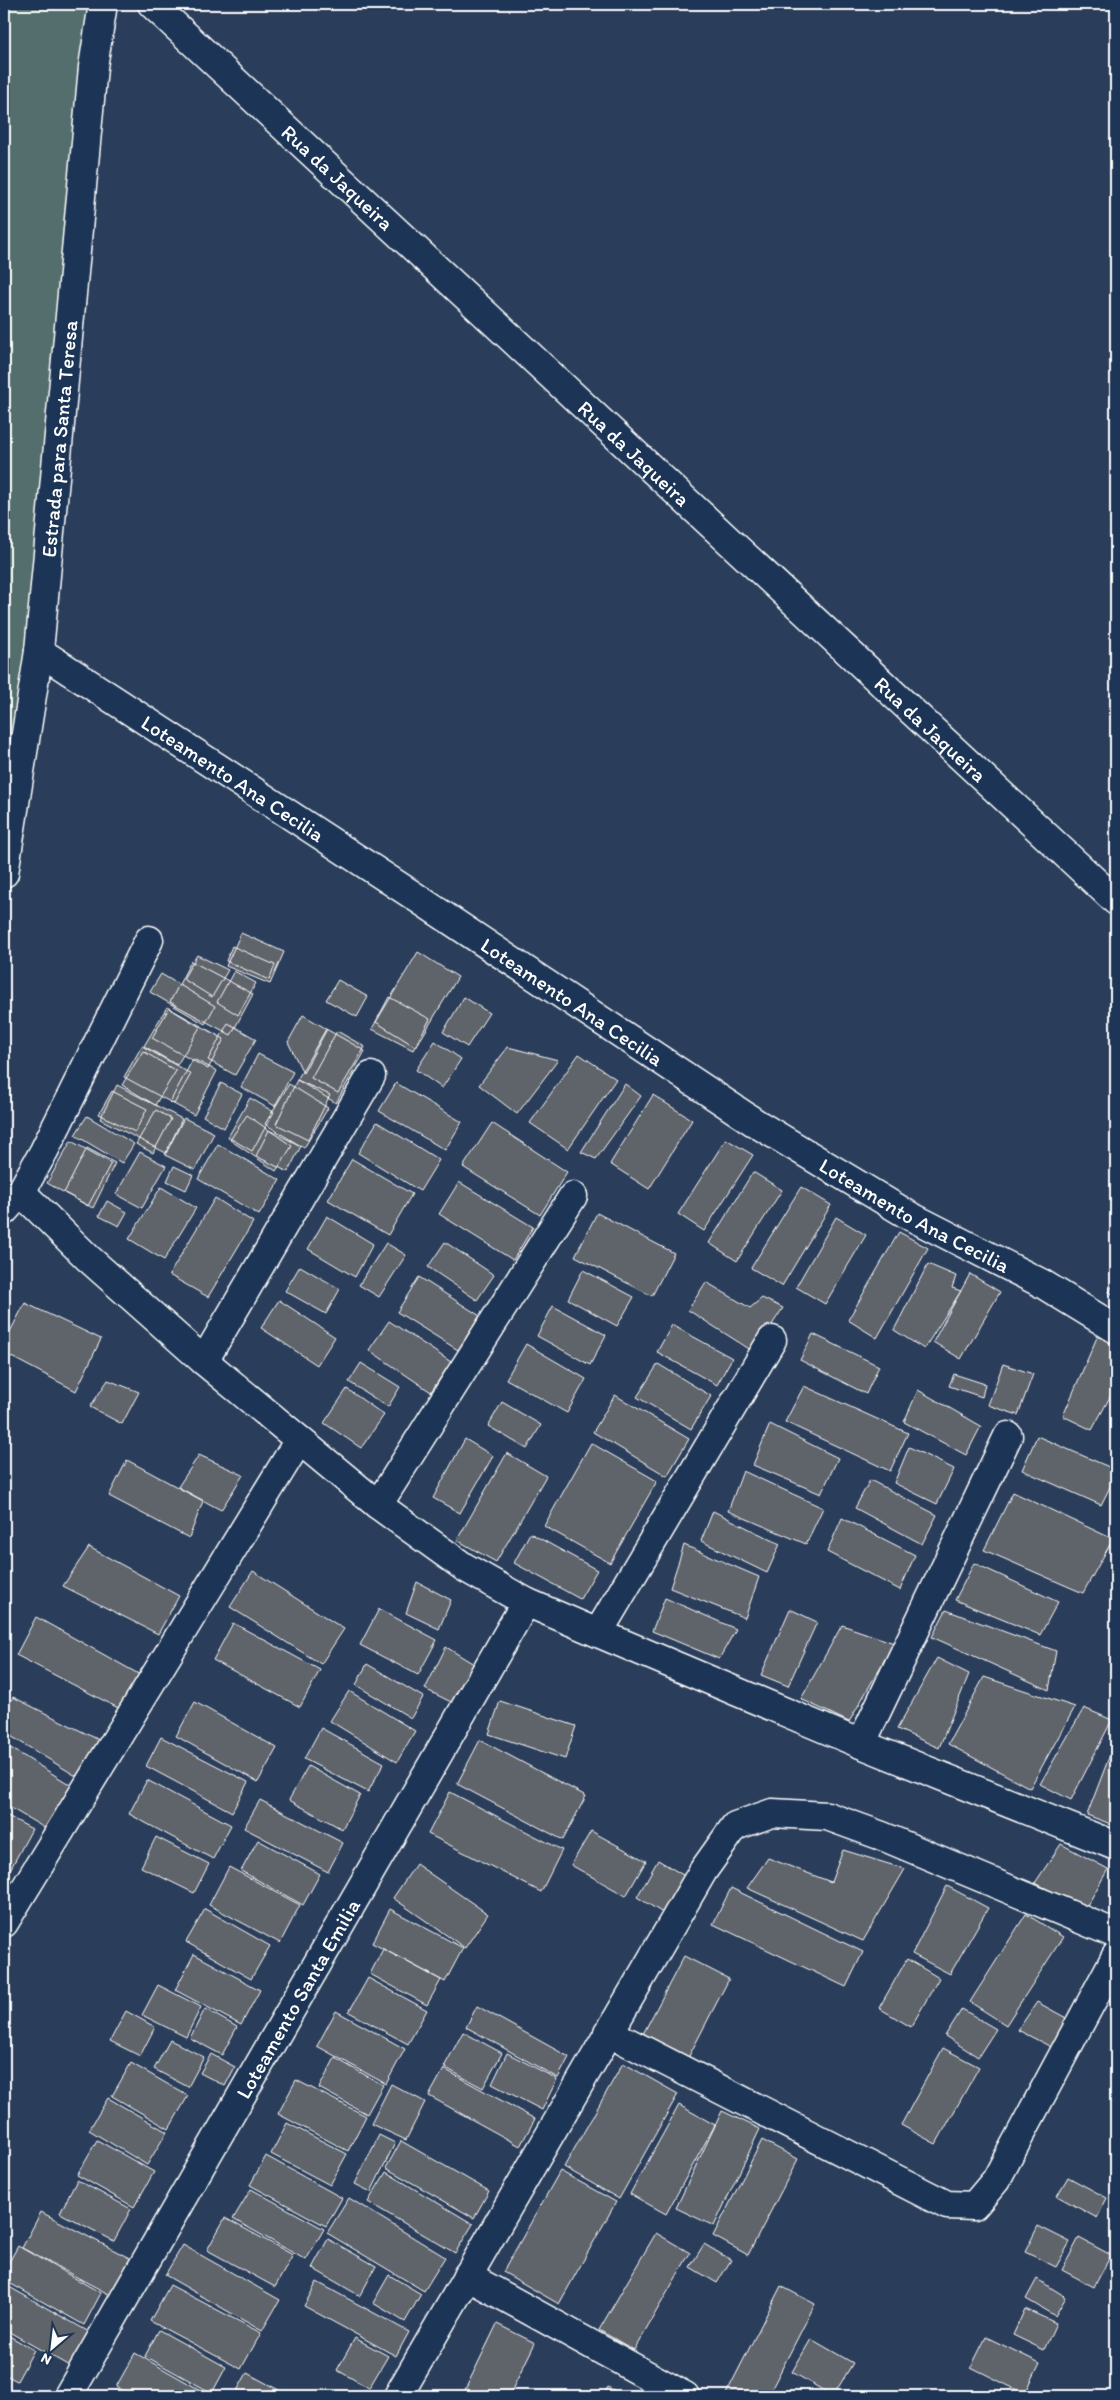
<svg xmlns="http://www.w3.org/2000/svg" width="1120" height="2400" viewBox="0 0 1120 2400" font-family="Itim,sans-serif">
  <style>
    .green { fill: #526e6c; stroke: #a8b6b6 }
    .building { fill: #5f646a; stroke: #fff }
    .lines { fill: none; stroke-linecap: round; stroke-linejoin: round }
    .minor-casing { stroke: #fff; stroke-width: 31 }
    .minor { stroke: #1d3557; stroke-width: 28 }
    .labels { text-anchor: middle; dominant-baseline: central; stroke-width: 4.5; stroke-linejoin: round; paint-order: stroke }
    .street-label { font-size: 21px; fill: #fff; stroke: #1d3557 }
  </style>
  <rect width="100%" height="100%" fill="#2a3e5b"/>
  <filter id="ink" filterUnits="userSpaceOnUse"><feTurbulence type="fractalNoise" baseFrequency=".02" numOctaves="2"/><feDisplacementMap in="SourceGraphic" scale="10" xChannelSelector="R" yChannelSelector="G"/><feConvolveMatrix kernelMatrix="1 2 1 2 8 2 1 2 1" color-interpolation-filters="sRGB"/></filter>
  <g filter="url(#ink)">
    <!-- green -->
    <path class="green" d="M4,4H103L4,873Z"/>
    <!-- building -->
    <path class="building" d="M241,933L284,952L270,984L226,966Z
      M232,946L275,965L269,980L226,961Z
      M418,952L458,977L416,1047L376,1022Z
      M197,955L228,970L212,997L183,979Z
      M191,961L253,994L231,1035L170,1002Z
      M234,971L256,983L238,1015L217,1002Z
      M161,974L215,1006L205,1024L150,992Z
      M338,980L368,997L357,1017L326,1000Z
      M389,997L430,1019L413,1050L372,1029Z
      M464,997L489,1013L467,1047L443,1032Z
      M167,1007L200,1027L177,1065L144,1046Z
      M169,1008L224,1039L208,1069L152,1038Z
      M303,1015L327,1029L303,1073L288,1042Z
      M228,1023L256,1039L235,1075L208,1060Z
      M326,1029L365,1051L336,1103L297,1080Z
      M337,1031L365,1047L338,1093L311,1078Z
      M435,1041L461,1059L442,1088L416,1070Z
      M142,1046L191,1074L174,1104L124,1077Z
      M508,1047L558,1060L517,1114L479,1085Z
      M143,1051L176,1071L155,1105L122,1085Z
      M258,1054L293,1072L275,1106L241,1087Z
      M579,1054L616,1079L568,1149L530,1123Z
      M193,1059L217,1071L194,1115L170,1102Z
      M297,1080L330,1095L308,1140L276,1124Z
      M221,1083L242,1094L224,1128L203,1116Z
      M396,1083L462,1122L445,1150L379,1111Z
      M289,1084L328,1108L304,1148L265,1124Z
      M625,1084L641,1096L596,1159L581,1152Z
      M117,1085L182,1119L166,1153L100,1119Z
      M112,1091L147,1109L135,1132L99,1114Z
      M653,1095L692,1120L649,1189L610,1164Z
      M250,1098L274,1112L252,1151L228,1137Z
      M156,1110L171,1119L153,1153L136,1144Z
      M247,1115L292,1146L276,1171L230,1140Z
      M87,1116L134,1144L122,1163L75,1135Z
      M184,1118L214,1133L195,1170L165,1155Z
      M377,1122L439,1160L420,1191L358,1153Z
      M492,1123L567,1172L540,1215L463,1167Z
      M269,1130L301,1146L288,1172L256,1156Z
      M726,1139L753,1155L704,1231L678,1214Z
      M71,1141L111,1163L88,1206L47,1183Z
      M218,1144L280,1180L259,1215L198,1179Z
      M87,1148L115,1163L93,1208L64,1193Z
      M140,1152L166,1166L142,1208L116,1194Z
      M352,1159L412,1194L388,1235L328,1200Z
      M174,1166L193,1175L186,1190L167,1181Z
      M753,1172L782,1190L737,1261L709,1243Z
      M459,1182L533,1227L513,1260L439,1214Z
      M161,1187L196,1208L164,1260L129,1239Z
      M801,1187L831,1205L782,1286L751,1268Z
      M215,1198L253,1222L208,1297L169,1275Z
      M107,1201L127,1212L119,1226L99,1216Z
      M597,1213L674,1253L652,1296L575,1256Z
      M327,1216L373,1244L355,1277L308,1249Z
      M836,1217L866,1235L825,1304L796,1287Z
      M899,1232L928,1248L877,1338L848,1320Z
      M445,1242L494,1275L477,1300L428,1267Z
      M386,1243L406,1255L379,1297L359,1285Z
      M928,1264L956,1276L952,1288L961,1291L924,1349L894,1330Z
      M300,1266L340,1289L326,1314L285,1291Z
      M583,1270L634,1297L617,1326L568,1299Z
      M970,1274L1000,1292L961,1359L933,1342Z
      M419,1277L480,1316L458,1350L397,1312Z
      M1116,1279V1296L1109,1292Z
      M706,1282L750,1308L762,1298L783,1308L754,1352L688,1310Z
      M279,1300L335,1337L317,1365L261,1328Z
      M25,1303L101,1339L76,1391L4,1353V1343Z
      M553,1306L606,1335L590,1365L537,1336Z
      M389,1321L451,1362L431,1392L369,1350Z
      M1104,1321L1116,1329V1386L1092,1430L1063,1416Z
      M672,1325L732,1358L717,1385L657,1352Z
      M813,1334L879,1366L866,1394L800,1360Z
      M526,1344L586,1379L567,1413L506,1379Z
      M361,1363L400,1387L388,1407L349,1382Z
      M658,1364L711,1396L691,1429L637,1397Z
      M1003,1364L1033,1374L1018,1415L988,1405Z
      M954,1374L985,1384L982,1397L949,1386Z
      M108,1380L139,1392L122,1424L90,1407Z
      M804,1386L908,1433L890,1471L785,1422Z
      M347,1389L384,1415L361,1448L324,1423Z
      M918,1390L981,1426L966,1455L904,1422Z
      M615,1395L689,1439L667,1476L593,1432Z
      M502,1402L541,1425L527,1449L488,1426Z
      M770,1424L838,1458L821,1494L753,1465Z
      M1037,1436L1116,1470V1475L1101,1505L1022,1470Z
      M465,1439L493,1456L460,1513L433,1498Z
      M591,1443L657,1481L610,1563L544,1526Z
      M909,1447L954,1469L937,1504L894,1483Z
      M507,1453L546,1476L496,1562L457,1540Z
      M199,1455L243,1475L221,1510L178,1487Z
      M127,1460L203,1501L189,1538L109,1496Z
      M743,1471L823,1508L806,1544L728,1511Z
      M870,1480L937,1515L922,1544L855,1508Z
      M1013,1492L1113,1539L1083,1593L984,1550Z
      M713,1511L780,1544L767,1573L701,1541Z
      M842,1518L915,1555L900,1590L827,1552Z
      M530,1533L597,1570L580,1599L514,1563Z
      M684,1545L759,1577L745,1618L670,1588Z
      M89,1547L179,1596L158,1634L63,1586Z
      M974,1563L1058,1602L1040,1635L955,1600Z
      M253,1571L344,1629L321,1664L230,1607Z
      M417,1582L451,1600L439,1629L406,1613Z
      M665,1598L736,1629L719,1659L652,1631Z
      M379,1609L437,1640L418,1675L360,1645Z
      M790,1609L817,1622L788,1686L761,1675Z
      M946,1610L1056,1651L1049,1690L932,1637Z
      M36,1617L144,1677L126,1712L16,1655Z
      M233,1623L320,1670L300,1707L213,1660Z
      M842,1625L894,1643L849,1722L801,1699Z
      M446,1647L477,1666L455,1704L425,1689Z
      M937,1658L969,1674L939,1748L897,1729Z
      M367,1664L423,1697L411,1718L356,1685Z
      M984,1677L1075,1707L1030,1788L948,1744Z
      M349,1691L415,1731L397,1762L330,1721Z
      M13,1697L101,1741L81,1779L4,1732V1712Z
      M500,1701L576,1726L565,1759L489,1734Z
      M195,1702L277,1748L258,1782L176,1736Z
      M1084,1708L1112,1720L1071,1800L1040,1784Z
      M321,1728L384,1763L368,1792L304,1759Z
      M161,1737L248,1782L232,1812L146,1766Z
      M1116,1739V1826L1087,1815Z
      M480,1740L586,1796L563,1840L457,1784Z
      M4,1744L74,1787L48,1830L4,1804Z
      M308,1766L360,1795L342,1829L289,1800Z
      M147,1780L231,1825L213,1859L129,1814Z
      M450,1792L562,1850L541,1892L428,1834Z
      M260,1800L343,1843L328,1872L244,1828Z
      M4,1814L32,1829L4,1881Z
      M591,1831L646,1861L626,1896L571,1865Z
      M156,1837L209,1864L194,1893L141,1867Z
      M258,1840L320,1874L303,1905L241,1871Z
      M1061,1844L1108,1869L1086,1908L1035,1883Z
      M843,1850L905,1869L863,1941L747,1888L768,1858L831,1882Z
      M658,1860L693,1881L671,1918L637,1897Z
      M416,1864L488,1914L465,1948L393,1898Z
      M229,1867L300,1905L280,1943L209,1905Z
      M947,1886L988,1908L950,1974L912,1954Z
      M731,1888L863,1952L846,1987L713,1924Z
      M205,1909L270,1946L251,1979L186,1942Z
      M390,1909L463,1948L445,1982L372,1943Z
      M1026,1914L1063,1937L1006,2025L970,2002Z
      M383,1949L441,1980L427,2005L370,1974Z
      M194,1954L260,1990L241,2025L175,1990Z
      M684,1956L729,1979L688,2058L643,2034Z
      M907,1959L939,1978L911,2027L879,2008Z
      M368,1978L427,2010L408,2044L349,2012Z
      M158,1985L201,2007L186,2037L142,2015Z
      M1037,2002L1068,2019L1053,2048L1018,2030Z
      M477,2006L569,2057L558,2078L466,2027Z
      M205,2009L237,2027L222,2055L190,2038Z
      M962,2009L996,2029L978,2057L945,2036Z
      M126,2011L155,2027L140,2056L110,2041Z
      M336,2011L405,2049L386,2084L317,2046Z
      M463,2032L502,2053L483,2088L444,2067Z
      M170,2040L204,2057L188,2087L154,2069Z
      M943,2048L979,2067L936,2144L901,2125Z
      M507,2053L557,2079L542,2110L492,2084Z
      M211,2054L235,2067L225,2086L200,2073Z
      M335,2058L383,2085L367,2114L319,2088Z
      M131,2063L188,2096L169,2129L112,2096Z
      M623,2063L678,2094L619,2199L564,2167Z
      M444,2069L535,2119L520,2146L429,2096Z
      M296,2080L366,2116L348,2151L278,2114Z
      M391,2084L425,2102L406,2140L371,2124Z
      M108,2098L167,2132L147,2165L89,2130Z
      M679,2105L715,2125L666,2214L630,2194Z
      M722,2111L760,2129L714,2226L676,2208Z
      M287,2123L347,2154L330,2185L271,2154Z
      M379,2135L395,2143L371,2192L355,2184Z
      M97,2140L154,2172L134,2207L77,2175Z
      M762,2140L798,2159L748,2255L713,2236Z
      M401,2141L489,2191L474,2218L386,2168Z
      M266,2156L342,2198L326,2226L250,2185Z
      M560,2171L616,2202L559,2304L503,2272Z
      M386,2172L473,2224L455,2253L368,2202Z
      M1068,2177L1107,2198L1097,2218L1057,2196Z
      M77,2180L131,2209L114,2241L60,2213Z
      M251,2189L324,2229L306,2260L233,2219Z
      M349,2198L445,2257L424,2291L327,2233Z
      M41,2212L135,2261L116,2298L22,2248Z
      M225,2218L293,2255L275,2287L207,2250Z
      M1038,2226L1070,2242L1056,2267L1025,2252Z
      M656,2233L690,2253L634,2350L599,2330Z
      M1079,2238L1111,2255L1094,2287L1062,2270Z
      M328,2239L376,2266L360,2296L312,2268Z
      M704,2244L731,2260L717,2283L690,2267Z
      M183,2245L280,2300L262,2331L165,2275Z
      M18,2246L101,2293L84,2325L4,2280V2271Z
      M389,2275L421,2294L405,2322L373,2303Z
      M1037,2279L1066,2297L1055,2316L1026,2299Z
      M317,2282L409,2332L396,2356L304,2306Z
      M4,2284L91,2333L71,2367L4,2329Z
      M170,2285L261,2333L241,2369L150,2321Z
      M781,2286L815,2304L768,2396H725Z
      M1025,2309L1056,2323L1044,2350L1013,2335Z
      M497,2324L535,2343L509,2396H462Z
      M159,2330L226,2367L212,2393L145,2356Z
      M4,2333L34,2350L17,2381L4,2374Z
      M986,2337L1040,2363L1025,2394L971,2367Z
      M355,2338L388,2356L369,2388L337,2370Z
      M811,2339L853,2363L833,2396L792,2372Z
      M135,2353L211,2396H133L116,2387Z
      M247,2373L290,2396H234Z
      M608,2387L625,2396H603Z
      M120,2391L128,2396H117Z"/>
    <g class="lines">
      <!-- minor casing -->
      <g class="minor-casing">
        <g id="minor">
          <path id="s1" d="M152,4L1116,901"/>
          <path id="s2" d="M39,651L411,894L754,1122L910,1216L1041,1283L1116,1329"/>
          <path id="s3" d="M4,873L39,651L93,67L103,4"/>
          <path d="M21,1192L88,1258L204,1361L378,1505L464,1567L526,1602L598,1633L861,1744L1116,1846"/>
          <path d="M4,1211L21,1192L44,1151L149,940"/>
          <path d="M204,1361L371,1076"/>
          <path d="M378,1505L573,1196"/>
          <path d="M598,1633L772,1340"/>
          <path d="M861,1744L1008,1436"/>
          <path d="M4,1923L299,1440"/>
          <path d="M608,2032L947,2205L974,2206L996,2180L1116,1956"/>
          <path d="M467,2276L685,2396"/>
          <path id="s4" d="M68,2396L526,1602"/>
          <path d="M398,2396L703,1871L735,1826L772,1813L827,1816L882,1836L1116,1934"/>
        </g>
      </g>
      <!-- minor -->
      <use href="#minor" class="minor"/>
    </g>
  </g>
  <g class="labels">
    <!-- street labels -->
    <g class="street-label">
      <text stroke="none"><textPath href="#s1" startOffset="254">Rua da Jaqueira</textPath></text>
      <text stroke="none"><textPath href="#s3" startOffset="438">Estrada para Santa Teresa</textPath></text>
      <text stroke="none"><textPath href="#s1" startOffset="659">Rua da Jaqueira</textPath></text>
      <text stroke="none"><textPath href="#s1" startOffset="1064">Rua da Jaqueira</textPath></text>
      <text stroke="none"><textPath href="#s2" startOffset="232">Loteamento Ana Cecilia</textPath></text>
      <text stroke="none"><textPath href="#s2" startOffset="638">Loteamento Ana Cecilia</textPath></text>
      <text stroke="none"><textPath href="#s2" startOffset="1042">Loteamento Ana Cecilia</textPath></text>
      <text stroke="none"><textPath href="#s4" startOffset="459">Loteamento Santa Emilia</textPath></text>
    </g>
  </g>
  <!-- margin -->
  <rect width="1120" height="2400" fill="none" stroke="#1d3557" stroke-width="20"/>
  <rect x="10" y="10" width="1100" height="2380" fill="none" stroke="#fff" stroke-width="2" filter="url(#ink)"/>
  <!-- north arrow -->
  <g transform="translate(52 2348) rotate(208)" stroke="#1d3557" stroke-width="4" paint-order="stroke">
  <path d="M0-4L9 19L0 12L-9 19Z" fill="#ffffff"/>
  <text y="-8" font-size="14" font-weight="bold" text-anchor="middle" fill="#ffffff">N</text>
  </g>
</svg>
